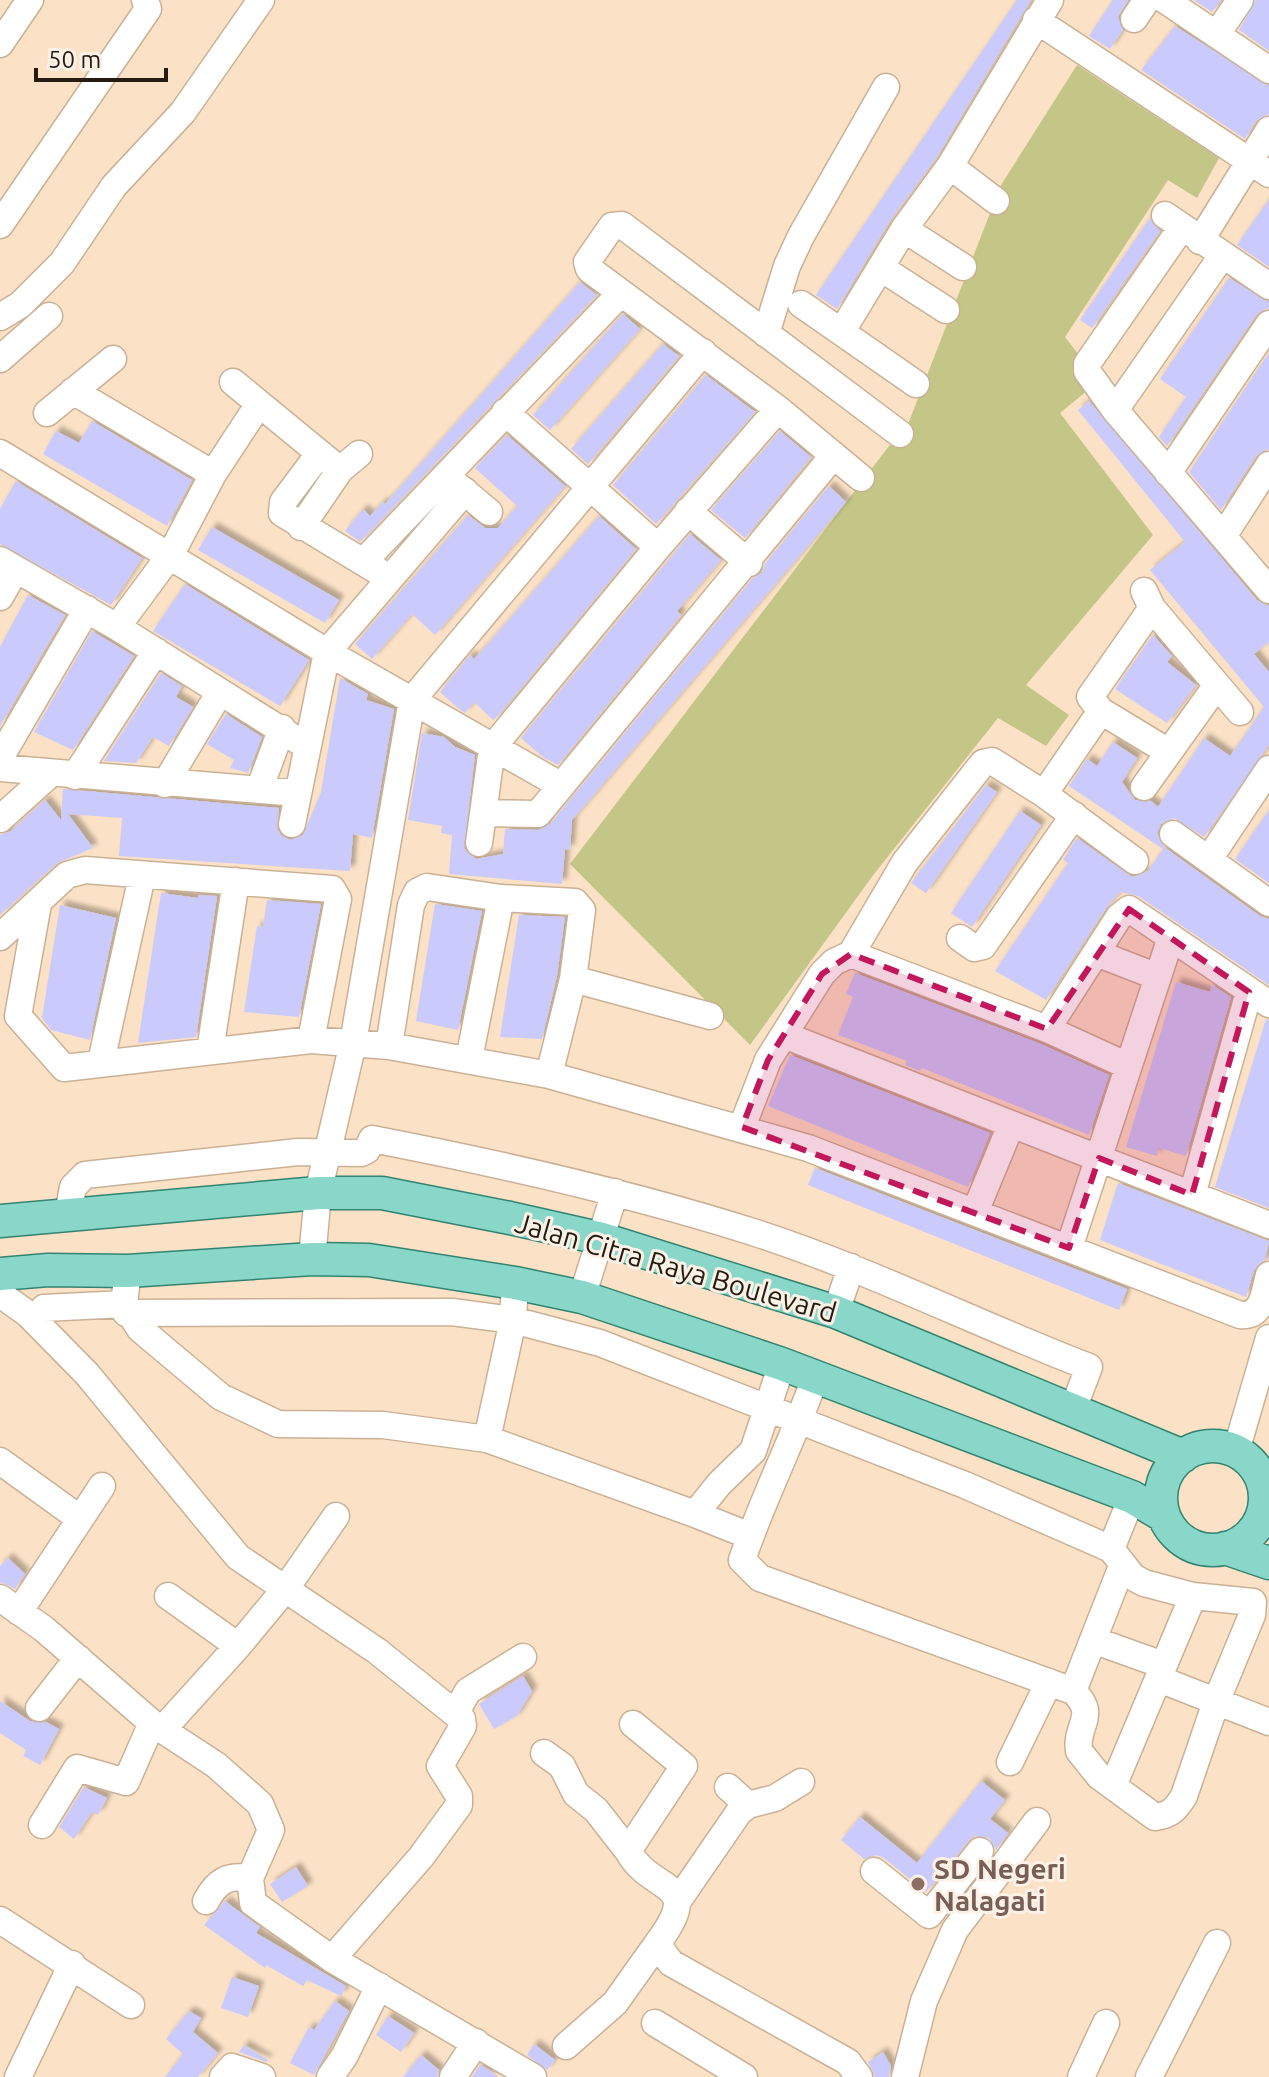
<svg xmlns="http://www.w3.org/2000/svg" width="1269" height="2077" viewBox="0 0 1269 2077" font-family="Ubuntu,sans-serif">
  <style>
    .green { fill: #c3c686 }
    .building { fill: #cacafd; filter: url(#shadow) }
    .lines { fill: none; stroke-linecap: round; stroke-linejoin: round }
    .minor-casing { stroke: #cab196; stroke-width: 29 }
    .major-casing { stroke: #328471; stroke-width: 35 }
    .minor { stroke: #fff; stroke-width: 26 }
    .major { stroke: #88d7c8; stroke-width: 32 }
    .marked { fill: #c2185b; fill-opacity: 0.2; stroke: #c2185b; stroke-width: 6; stroke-dasharray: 16 10; stroke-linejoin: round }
    .education-dot { fill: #8d6e63; stroke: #fcf1e6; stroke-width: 3 }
    .labels { text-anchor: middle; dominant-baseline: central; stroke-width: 6; stroke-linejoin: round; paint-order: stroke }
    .street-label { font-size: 28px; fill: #241b11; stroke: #fcf1e6 }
    .education-label { font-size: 28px; font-weight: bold; fill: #785e54; stroke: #fcf1e6; text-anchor: start }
  </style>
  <defs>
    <filter id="shadow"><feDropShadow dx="5" dy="-5" stdDeviation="2" flood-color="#0004"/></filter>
  </defs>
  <rect width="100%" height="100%" fill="#fbe1c5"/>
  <!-- green -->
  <path class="green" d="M1077,65L1219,158L1197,198L1168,180L1065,337L1099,381L1060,413L1153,535L1026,685L1069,715L1046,746L998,718L874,874L750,1045L570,864L889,446L905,432L1001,185Z"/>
  <!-- building -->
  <path class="building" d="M1017,0H1031L937,157L890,221L837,309L816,295Z
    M1113,0H1128L1118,17L1123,30L1110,49L1089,36Z
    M1194,0H1221L1212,12Z
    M1256,0H1269V51L1239,30Z
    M1175,26L1269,86V114L1256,121L1245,139L1141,70Z
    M1269,199V267L1237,245Z
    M1150,218L1160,231L1092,328L1080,320Z
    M1229,278L1269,302V308L1256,315L1167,446L1159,437L1186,397L1160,379Z
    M580,282L597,295L360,542L345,531L363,509L370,516L383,502L385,504Z
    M623,314L640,329L550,430L533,415Z
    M663,344L679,356L588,464L571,449Z
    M1269,353V449L1256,456L1221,510L1189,472Z
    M706,375L755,412L656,524L613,485Z
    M1089,401L1257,600L1269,606V642L1254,654L1269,672V745L1204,837L1174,818L1161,824L1157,833L1164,847L1260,916L1269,919V985L1138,896L1120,892L1106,908L1046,1000L995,971L1068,863L1063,860L1077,838L1132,877L1148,871L1163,849L1069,786L1087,759L1097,766L1113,742L1137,758L1122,782L1135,800L1151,801L1158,807L1204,738L1230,756L1264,707L1150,570L1185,542L1078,410Z
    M92,421L192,480L167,526L43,454L56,431L79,443Z
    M780,431L811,457L745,538L711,510Z
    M507,435L565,486L435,635L412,614L372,659L355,644L468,515L485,528H498L517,506L475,468Z
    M16,481L142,558L111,605L0,544V509Z
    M829,486L846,502L572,820L570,850L565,849L562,884L449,874L452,835L441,833L442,826L408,820L422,733L444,737L455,747L475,755L464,848L476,859L503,854L505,829L538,830L550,824L753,578L762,573L765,564Z
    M599,516L636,549L497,717L493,720L474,702L465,713L459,709L440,692L470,655L474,659L486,646Z
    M212,527L339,600L325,623L198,550Z
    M690,534L721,560L677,611L681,615L558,765L544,758L521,738Z
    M185,584L309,660L280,706L153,631Z
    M28,595L65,615L0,726V647Z
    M92,631L134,656L73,750L34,732Z
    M1153,635L1172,656L1167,662L1196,685L1167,723L1115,689Z
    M161,673L182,686L176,697L193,707L169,746L153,737L136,763L104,761Z
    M340,678L368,694L366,700L394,709L372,838L353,834L350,871L119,856L122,818L68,814L93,848L57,863L0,915V835L11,831L45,800L61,820L63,789L279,808L277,828L281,835L290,840L303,835L321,792Z
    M226,714L262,737L248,773L230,768L234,760L207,744Z
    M986,785L997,792L926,893L911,883Z
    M1269,810V883L1235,859Z
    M1020,811L1041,825L972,927L951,913Z
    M161,893L198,898L199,895L217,896L196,1037L138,1043Z
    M267,900L321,904L299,1017L244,1012L257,926L263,927Z
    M435,904L482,911L458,1030L416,1021Z
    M60,905L116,918L90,1040L51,1030L42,1018Z
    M519,915L565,917L557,976L542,1039L500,1037Z
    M855,973L1041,1044L1109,1075L1089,1135L922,1068L920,1071L905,1065L907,1061L838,1035L853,997L846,994Z
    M1176,982L1210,992L1212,985L1231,997L1186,1156L1159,1148L1157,1156L1126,1147Z
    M1266,1019L1269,1020V1208L1215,1187Z
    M790,1055L990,1133L968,1187L768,1106Z
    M815,1168L1127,1289L1119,1310L808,1185Z
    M1118,1183L1269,1241L1265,1260L1254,1270L1246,1297L1100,1240Z
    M8,1558L25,1574L15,1589L0,1582V1566Z
    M523,1676L532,1691L517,1716L494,1729L479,1704Z
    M0,1701L30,1721L46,1722L59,1729L40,1765L23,1756L26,1750L0,1733Z
    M981,1781L1005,1800L990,1819L1008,1833L996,1850L989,1838L973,1836L926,1892L884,1858L876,1855L864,1859L841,1840L860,1817L917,1863Z
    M84,1787L107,1798L98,1815L92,1812L74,1839L59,1827Z
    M296,1867L308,1886L282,1902L270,1884Z
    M225,1901L260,1927L256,1933L346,1986L341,1996L307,1980L303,1986L266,1965L265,1968L204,1925Z
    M232,1977L259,1986L248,2017L221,2008Z
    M335,2001L349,2011L314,2075L290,2063L309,2027L314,2030Z
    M189,2011L201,2018L193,2032L218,2053L198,2077H165L183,2054L166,2039Z
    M388,2016L414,2033L401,2052L376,2035Z
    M534,2044L555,2060L547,2070L527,2055Z
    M244,2045L268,2060L266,2062L239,2052Z
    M883,2052L891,2066L889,2077H875L868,2062Z
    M421,2055L439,2070L437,2077H403Z
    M480,2065L488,2069L498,2077H472Z"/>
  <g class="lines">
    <!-- minor casing -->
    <g class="minor-casing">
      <path id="minor" d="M1165,0L1269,70
        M1134,19L1147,0
        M1036,20L1269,174
        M1217,34L1240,0
        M0,44L30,0
        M950,166L996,201
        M1165,215L1269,286
        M0,225L148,9L145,0
        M1182,227L1087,364V371L1115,410L1269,590
        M904,229L963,267
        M1200,241L1269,130
        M881,268L946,310
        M801,304L916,384
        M0,317L20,305L62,263L114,186L183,112L261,0
        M842,331L904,229L950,166L1050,0
        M766,334L787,266L801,236L886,87
        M0,359L49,316
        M233,382L340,470
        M73,391L213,474
        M1115,410L1222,256
        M505,412L658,547
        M47,413L113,359
        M0,453L327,652L560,785
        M319,454L283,502L282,513L378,571
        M1168,473L1269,324
        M861,478L778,409L589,269L587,262L612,226L622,225L900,434
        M452,481L489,512
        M688,511L749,563
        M301,527L340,470L359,454
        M1224,535L1269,465
        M0,560L117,627L305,745
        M363,562L620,294
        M1144,591L1152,608L1240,712
        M0,597L16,569
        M1152,608L1090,697L1101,711L1167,751
        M117,627L171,554L213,474L259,404
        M0,758L87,609
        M0,768L296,793
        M75,776L156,651
        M165,784L220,692
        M1144,787L1217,685
        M259,790L282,728
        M1044,794L1101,711
        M483,813L538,814L833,456
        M0,819L50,774
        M292,824L327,652L465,491
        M1173,834L1269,903
        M479,843L492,748L658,547L778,409
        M1209,859L1269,769
        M38,904L18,1016L64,1068L311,1040L389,1046L549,1075L808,1148L1240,1315C1263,1317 1264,1293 1269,1275
        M0,937L67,875L85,870L332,889L338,899L311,1040
        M960,938L974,948L983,946L1074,815
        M1096,953L1158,977
        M851,954L1047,1029L1128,1066
        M573,979L710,1016
        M1047,1029L1119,917L1129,909L1269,1004
        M784,1035L1269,1225
        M389,1046L411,905L417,892L427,887L501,898L575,902L582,910L573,979L549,1075
        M210,1051L236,881
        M469,1059L501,898
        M101,1062L142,876
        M742,1127L768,1060L822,974L834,962L851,954L905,862L983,763L992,761L1044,794L1135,861
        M1192,1195L1249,992
        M975,1212L1011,1125
        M68,1214L73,1187L85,1175L298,1152L361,1153L367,1150L372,1139C502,1164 630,1193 756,1233C870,1270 977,1324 1089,1367L1072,1412
        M1069,1248L1171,937
        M312,1259L318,1193L353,1043L412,700L703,352
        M128,1271L124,1304L140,1329L221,1397L278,1424L383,1425L487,1439L695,1514L719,1484L753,1451L782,1364
        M0,1294L28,1314L87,1374L238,1557L377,1651L462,1719L463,1726L440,1766L459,1796V1805L421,1857L332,1959
        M582,1297L615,1192
        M44,1308L124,1304
        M836,1312L851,1267
        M126,1313L452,1312L513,1320L600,1343L965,1485L1111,1549L1133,1577L1144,1583L1193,1596L1253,1602L1252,1615L1216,1702L1184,1796C1176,1809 1171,1815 1155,1817L1099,1776L1079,1751C1075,1724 1099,1716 1073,1691L760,1578L742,1560C763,1498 793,1440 815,1378
        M487,1439L513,1320L515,1283
        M1236,1451L1269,1338
        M0,1461L79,1518
        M695,1514L750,1536
        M1111,1549L1132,1497
        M0,1598L44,1629L152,1723L216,1765L260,1804L271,1830L250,1878L253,1903L332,1959L533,2077
        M19,1612L102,1486
        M1093,1640L1163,1665
        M238,1646L286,1588L336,1516
        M1159,1679L1269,1722
        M1073,1691L1122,1566
        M39,1708L78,1658
        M456,1712L468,1691L523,1657
        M633,1724L684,1766L628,1851C652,1895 706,1878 657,1944L671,1963L848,2062L859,2077
        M162,1730L238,1646L168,1596
        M544,1753L562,1766L576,1794L596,1810L628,1851
        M1010,1762L1049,1682
        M1113,1786L1193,1596
        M728,1787L748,1805
        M42,1825L77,1768L126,1782L152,1723
        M874,1871L929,1915L980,1851
        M206,1901C217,1881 227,1875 250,1878
        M677,1902L739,1812L748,1805L775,1798L801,1782
        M0,1920L131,2005
        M655,2023L744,2077
        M566,2046L615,2003L657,1944
        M18,2077L72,1964
        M223,2077L232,2067L262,2077
        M330,2077L344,2057L379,1986
        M453,2077L476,2042
        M905,2077L924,2001L955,1930L1037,1821
        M1081,2077L1106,2023
        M1149,2077L1217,1943"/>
    </g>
    <!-- major casing -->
    <g class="major-casing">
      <path id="major" d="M0,1221L318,1193H382L510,1218L599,1238L836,1312L1183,1456
        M0,1274L48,1270L128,1271L312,1259L369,1260L515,1283L582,1297L782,1364L1132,1497L1164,1516
        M1161 1498a52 52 0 1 1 104 0a52 52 0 1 1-104 0Z
        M1225,1548L1269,1563"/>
    </g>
    <!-- minor -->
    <use href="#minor" class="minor"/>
    <!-- major -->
    <use href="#major" class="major"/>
  </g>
  <!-- marked area -->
  <path class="marked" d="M1129,909L1249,992L1192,1195L1099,1158L1069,1248L742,1127L768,1060L822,974L851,954L1047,1029Z"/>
  <!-- markers -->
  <circle class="education-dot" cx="918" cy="1884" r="8"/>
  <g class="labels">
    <!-- street labels -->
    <g class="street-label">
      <text transform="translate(676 1267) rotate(16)">Jalan Citra Raya Boulevard</text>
    </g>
    <!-- education labels -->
    <g class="education-label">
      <text x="934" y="1868">SD Negeri<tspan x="934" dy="32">Nalagati</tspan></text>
    </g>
  </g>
  <!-- scale -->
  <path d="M36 68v12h130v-12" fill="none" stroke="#241b11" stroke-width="4"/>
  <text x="48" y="68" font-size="24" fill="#241b11" stroke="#fcf1e6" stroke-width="6" paint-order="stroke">50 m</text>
</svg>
